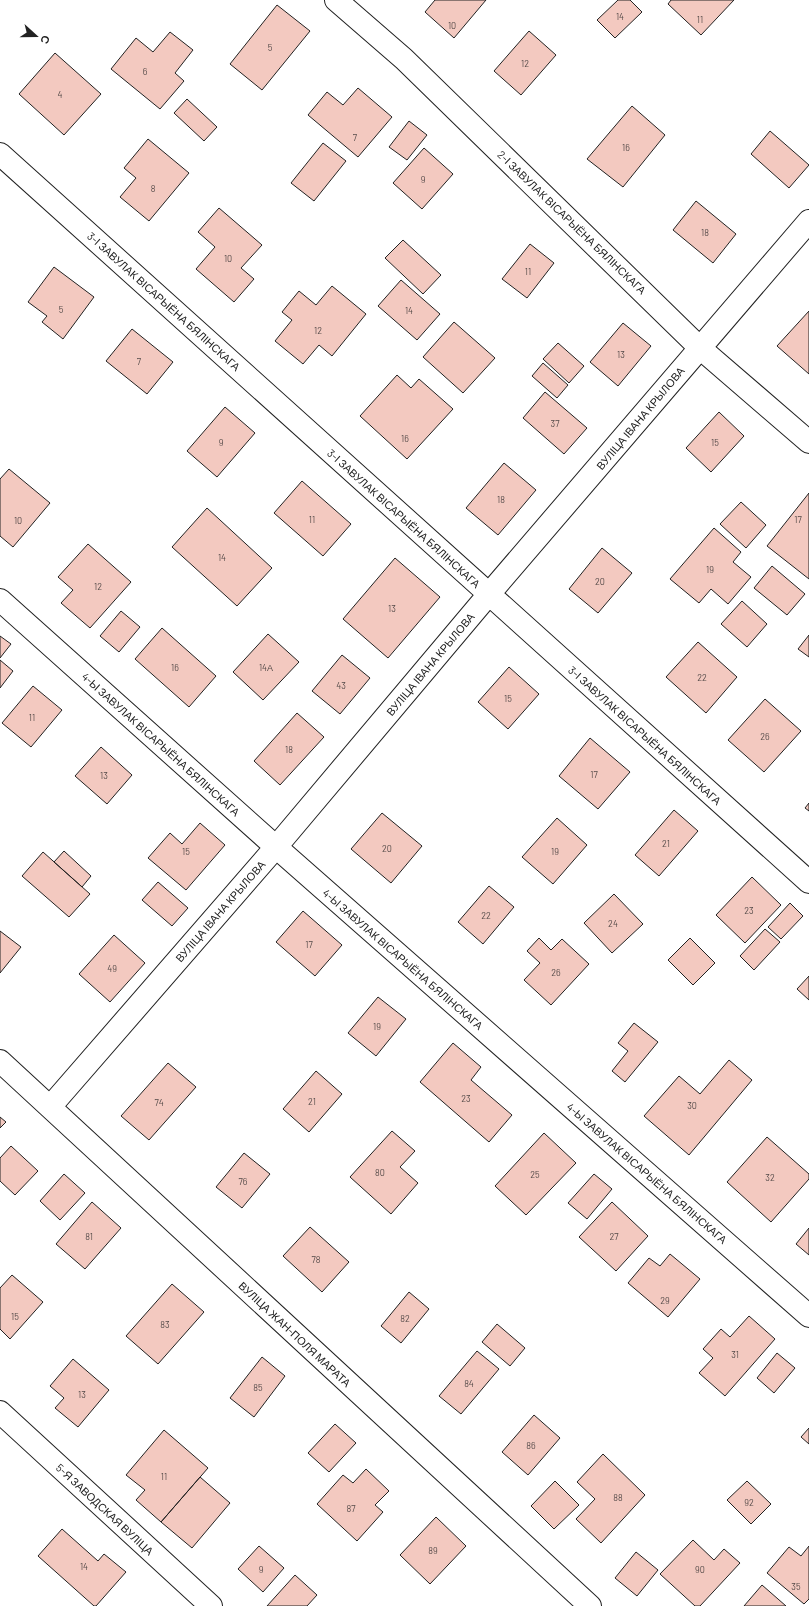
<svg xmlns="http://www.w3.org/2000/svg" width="809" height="1606" viewBox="0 0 809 1606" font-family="Barlow,sans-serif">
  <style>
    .building { fill: #f3c9c0; stroke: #222 }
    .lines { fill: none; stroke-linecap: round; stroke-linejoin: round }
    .minor-casing { stroke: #222; stroke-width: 24 }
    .minor { stroke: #fff; stroke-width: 22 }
    .labels { text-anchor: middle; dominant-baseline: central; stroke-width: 3; stroke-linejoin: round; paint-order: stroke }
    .number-label { font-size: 9px; fill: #564c4a }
    .street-label { font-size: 11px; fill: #222; stroke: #fff }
  </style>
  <rect width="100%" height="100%" fill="#fff"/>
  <!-- building -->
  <path class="building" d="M435,0H486L454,38L425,12Z
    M618,0H630L642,12L615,38L597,20Z
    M671,0H734L701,35L668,4Z
    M277,5L310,31L262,90L230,64Z
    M529,31L556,55L521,95L494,71Z
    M170,32L193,50L175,73L184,81L160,109L111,69L136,38L153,52Z
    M55,53L101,94L64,135L19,94Z
    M358,88L392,117L358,157L308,115L327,92L343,105Z
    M187,99L217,127L204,141L174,113Z
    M632,106L665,135L623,187L587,159Z
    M409,121L427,135L407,160L389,147Z
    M770,131L809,165L789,188L751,154Z
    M148,139L189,173L149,221L120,197L136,178L124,168Z
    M323,143L346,161L314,201L291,183Z
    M424,148L453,174L422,209L393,183Z
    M696,201L736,234L713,263L673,230Z
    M219,208L262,245L241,268L254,279L234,302L196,269L215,247L198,232Z
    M403,240L441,275L423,294L385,258Z
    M530,244L554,263L527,298L502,279Z
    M54,267L94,297L63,339L42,322L47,316L28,302Z
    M401,280L440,314L417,340L378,306Z
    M332,286L366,314L332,356L319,345L303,364L275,341L292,320L282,312L299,291L316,305Z
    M809,311V374L777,346Z
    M454,322L495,358L463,393L423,357Z
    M623,323L651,346L618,386L590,362Z
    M132,329L173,362L147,394L106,361Z
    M558,343L584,366L569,383L543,359Z
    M543,363L568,385L557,398L532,376Z
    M397,375L411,388L419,379L453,409L407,459L360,416Z
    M545,392L587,428L564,454L523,418Z
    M225,407L255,433L217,477L187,451Z
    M719,412L744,436L711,472L686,448Z
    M504,463L536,490L498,535L466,508Z
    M9,469L50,503L13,547L0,536V479Z
    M302,481L351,524L323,556L274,513Z
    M809,493V579L767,546Z
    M741,502L766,525L746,548L720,524Z
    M207,508L272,568L237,606L172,547Z
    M714,528L741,552L733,562L751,577L728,604L711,589L699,603L670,579Z
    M88,544L131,582L90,628L61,603L73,590L58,577Z
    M602,548L632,573L598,613L569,589Z
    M395,558L440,597L388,658L343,619Z
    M772,566L805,594L787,615L754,588Z
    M742,601L767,624L747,647L721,624Z
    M121,611L140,627L119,652L100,636Z
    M162,628L216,676L189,707L135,659Z
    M268,634L299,662L263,700L233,672Z
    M809,635V657L798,649Z
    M0,636L11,644L0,658Z
    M698,642L737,677L706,713L666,677Z
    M342,655L370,678L340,714L312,691Z
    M0,660L13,671L0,688Z
    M509,667L539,694L508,729L478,702Z
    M33,686L62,710L31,747L2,723Z
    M765,699L801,731L764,772L728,740Z
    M297,713L324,737L280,785L254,761Z
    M590,738L630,772L598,809L559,776Z
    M101,747L132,775L107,804L75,776Z
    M809,803V811L805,808Z
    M674,810L698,831L659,876L635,855Z
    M382,813L422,846L391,883L351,849Z
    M557,818L587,845L553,884L522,857Z
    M200,823L225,845L186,890L148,858L170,833L182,844Z
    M64,851L91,876L82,887L54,862Z
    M43,852L90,894L69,917L22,876Z
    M752,877L781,905L745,943L716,915Z
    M158,882L188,908L172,926L142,900Z
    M489,886L514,907L483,944L458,922Z
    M614,894L643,924L612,953L584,923Z
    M790,903L803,916L781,939L768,927Z
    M303,911L342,945L315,976L276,942Z
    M765,929L780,942L754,970L740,956Z
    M0,931L21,947L0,973Z
    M114,935L145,963L110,1002L79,974Z
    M539,938L551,950L562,939L589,964L551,1005L524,980L540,963L527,951Z
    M690,938L715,963L693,985L668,960Z
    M809,976V1000L797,989Z
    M378,997L406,1019L376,1056L348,1033Z
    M634,1023L658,1042L625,1082L612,1071L628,1051L618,1043Z
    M453,1043L481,1067L471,1080L512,1115L489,1142L420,1082Z
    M729,1060L752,1080L689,1155L644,1116L679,1076L700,1094Z
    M168,1063L196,1087L149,1140L121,1116Z
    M316,1071L342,1094L309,1132L283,1109Z
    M0,1117L6,1122L0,1128Z
    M392,1131L415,1151L400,1167L418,1183L391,1214L350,1177Z
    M544,1133L576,1163L526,1215L495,1186Z
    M767,1137L809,1174V1179L771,1222L727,1182Z
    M11,1146L38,1171L15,1195L0,1181V1158Z
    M244,1153L270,1174L242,1208L216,1187Z
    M64,1174L85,1193L60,1220L40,1201Z
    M594,1174L612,1189L587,1219L568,1203Z
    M92,1202L121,1228L85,1269L56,1244Z
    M612,1202L648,1236L616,1271L579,1237Z
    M310,1227L349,1262L322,1292L283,1256Z
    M809,1228V1255L796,1244Z
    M670,1254L700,1279L668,1317L628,1283L649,1258L660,1266Z
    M12,1275L43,1302L10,1339L0,1329V1288Z
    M172,1284L204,1312L158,1364L126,1336Z
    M409,1292L429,1309L401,1343L381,1326Z
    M749,1316L775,1339L725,1396L699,1373L713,1358L703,1349L721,1329L730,1337Z
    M497,1324L525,1348L510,1366L482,1342Z
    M477,1351L499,1369L461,1414L439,1396Z
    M777,1353L795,1368L774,1393L757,1378Z
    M262,1357L285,1376L254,1417L230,1398Z
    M73,1359L109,1390L78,1427L55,1408L64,1398L50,1386Z
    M534,1415L560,1438L528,1475L502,1452Z
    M335,1424L356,1443L329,1472L308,1453Z
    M809,1428V1444L801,1437Z
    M164,1430L208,1468L161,1522L136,1500L145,1490L126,1475Z
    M603,1454L645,1495L601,1543L576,1519L595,1499L577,1482Z
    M366,1469L389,1491L375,1505L383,1512L357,1541L317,1504L343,1475L353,1483Z
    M200,1477L230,1503L192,1548L161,1522Z
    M555,1481L579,1505L554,1529L531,1506Z
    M747,1481L771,1504L751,1524L727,1500Z
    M436,1517L466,1546L430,1584L400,1555Z
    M62,1529L98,1561L104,1554L126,1572L96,1606H94L38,1556Z
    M693,1540L714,1560L724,1549L740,1563L700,1606H695L660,1574Z
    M259,1546L284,1568L263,1592L238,1569Z
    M809,1546V1599L804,1604L767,1573L789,1547L801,1556Z
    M636,1552L658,1570L637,1596L615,1578Z
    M295,1575L317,1595L307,1606H267Z
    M762,1585L786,1606H744Z"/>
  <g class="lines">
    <!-- minor casing -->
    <g class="minor-casing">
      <path id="minor" d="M336,0L404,59L700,348L809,442
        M0,154L809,882
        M0,600L276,847L809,1316
        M0,1061L590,1606
        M50,1107L276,847L489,594L809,221
        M0,1412L211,1606"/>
    </g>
    <!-- minor -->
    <use href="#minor" class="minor"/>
  </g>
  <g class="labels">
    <!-- number labels -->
    <g class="number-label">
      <text x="620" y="16">14</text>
      <text x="700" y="19">11</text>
      <text x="452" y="25">10</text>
      <text x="270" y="47">5</text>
      <text x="525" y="63">12</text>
      <text x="145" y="71">6</text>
      <text x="60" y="94">4</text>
      <text x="355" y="137">7</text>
      <text x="626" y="147">16</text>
      <text x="423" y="179">9</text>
      <text x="153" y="188">8</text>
      <text x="705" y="232">18</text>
      <text x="228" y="258">10</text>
      <text x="528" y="271">11</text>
      <text x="61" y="309">5</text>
      <text x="409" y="310">14</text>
      <text x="318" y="330">12</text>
      <text x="621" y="354">13</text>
      <text x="139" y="361">7</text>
      <text x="555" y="423">37</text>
      <text x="405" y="438">16</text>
      <text x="221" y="442">9</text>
      <text x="715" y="442">15</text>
      <text x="501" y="499">18</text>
      <text x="312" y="519">11</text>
      <text x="798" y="519">17</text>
      <text x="18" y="520">10</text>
      <text x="222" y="557">14</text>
      <text x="710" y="569">19</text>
      <text x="600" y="581">20</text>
      <text x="98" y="586">12</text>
      <text x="392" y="608">13</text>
      <text x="175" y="667">16</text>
      <text x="266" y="667">14А</text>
      <text x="702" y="677">22</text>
      <text x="341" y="685">43</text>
      <text x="508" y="698">15</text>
      <text x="32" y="717">11</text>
      <text x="765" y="736">26</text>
      <text x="289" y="749">18</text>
      <text x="594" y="774">17</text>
      <text x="104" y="775">13</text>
      <text x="666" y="843">21</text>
      <text x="387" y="848">20</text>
      <text x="186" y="851">15</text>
      <text x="555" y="851">19</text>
      <text x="749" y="910">23</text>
      <text x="486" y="915">22</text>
      <text x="613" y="923">24</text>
      <text x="309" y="944">17</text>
      <text x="112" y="968">49</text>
      <text x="556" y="972">26</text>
      <text x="377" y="1026">19</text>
      <text x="466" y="1098">23</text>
      <text x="312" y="1101">21</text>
      <text x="159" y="1102">74</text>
      <text x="692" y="1105">30</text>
      <text x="380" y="1172">80</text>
      <text x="535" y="1174">25</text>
      <text x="770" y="1177">32</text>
      <text x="243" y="1181">76</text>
      <text x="89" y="1236">81</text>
      <text x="614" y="1236">27</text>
      <text x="316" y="1259">78</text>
      <text x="665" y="1300">29</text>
      <text x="15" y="1316">15</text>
      <text x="405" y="1318">82</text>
      <text x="165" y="1324">83</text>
      <text x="735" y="1354">31</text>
      <text x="469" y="1383">84</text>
      <text x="258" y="1387">85</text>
      <text x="82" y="1394">13</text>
      <text x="531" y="1445">86</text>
      <text x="164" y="1476">11</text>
      <text x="618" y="1497">88</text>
      <text x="749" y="1502">92</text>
      <text x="351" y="1508">87</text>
      <text x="433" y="1550">89</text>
      <text x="84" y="1566">14</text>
      <text x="261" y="1569">9</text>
      <text x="700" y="1569">90</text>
      <text x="796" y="1586">35</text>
    </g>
    <!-- street labels -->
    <g class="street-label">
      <text transform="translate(572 222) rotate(44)">2-І ЗАВУЛАК ВІСАРЫЁНА БЯЛІНСКАГА</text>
      <text transform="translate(164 301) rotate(42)">3-І ЗАВУЛАК ВІСАРЫЁНА БЯЛІНСКАГА</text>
      <text transform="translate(640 418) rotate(-50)">ВУЛІЦА ІВАНА КРЫЛОВА</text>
      <text transform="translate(404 518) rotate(42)">3-І ЗАВУЛАК ВІСАРЫЁНА БЯЛІНСКАГА</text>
      <text transform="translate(430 664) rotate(-50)">ВУЛІЦА ІВАНА КРЫЛОВА</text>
      <text transform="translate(645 735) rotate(42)">3-І ЗАВУЛАК ВІСАРЫЁНА БЯЛІНСКАГА</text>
      <text transform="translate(161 744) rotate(42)">4-Ы ЗАВУЛАК ВІСАРЫЁНА БЯЛІНСКАГА</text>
      <text transform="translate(220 911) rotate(-49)">ВУЛІЦА ІВАНА КРЫЛОВА</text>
      <text transform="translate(403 959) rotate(41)">4-Ы ЗАВУЛАК ВІСАРЫЁНА БЯЛІНСКАГА</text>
      <text transform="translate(647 1173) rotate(41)">4-Ы ЗАВУЛАК ВІСАРЫЁНА БЯЛІНСКАГА</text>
      <text transform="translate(295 1334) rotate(43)">ВУЛІЦА ЖАН-ПОЛЯ МАРАТА</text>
      <text transform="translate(105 1509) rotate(43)">5-Я ЗАВОДСКАЯ ВУЛІЦА</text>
    </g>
  </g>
  <!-- north arrow -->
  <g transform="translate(36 36) rotate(111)" stroke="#ffffff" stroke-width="3" paint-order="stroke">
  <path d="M0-3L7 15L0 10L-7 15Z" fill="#222222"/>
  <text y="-6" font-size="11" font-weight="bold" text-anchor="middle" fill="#222222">С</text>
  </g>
</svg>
